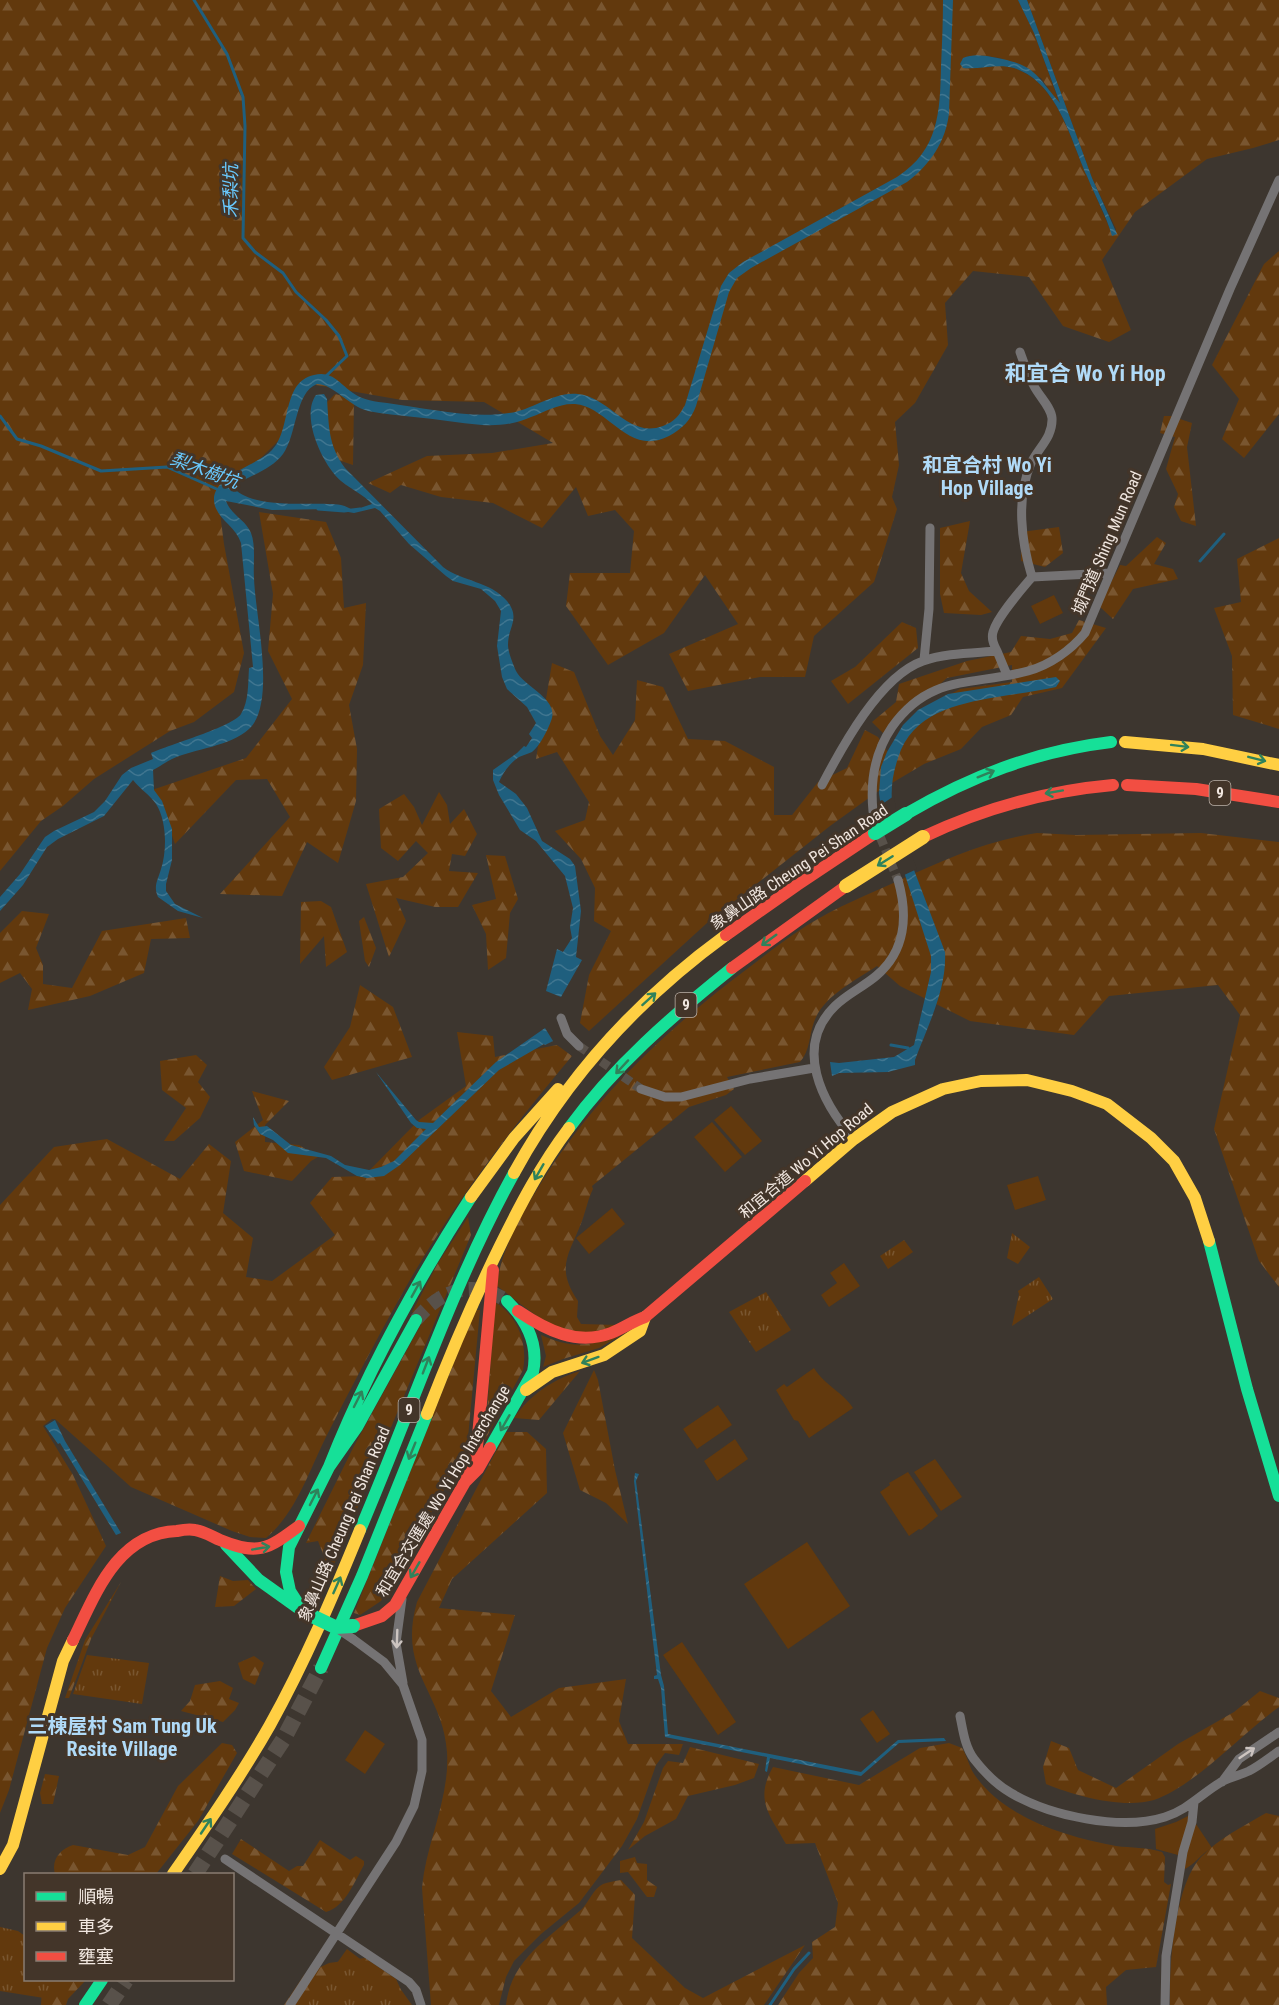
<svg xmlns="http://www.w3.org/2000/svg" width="1279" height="2005" viewBox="0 0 1279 2005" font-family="'Roboto Condensed','Noto Sans TC',sans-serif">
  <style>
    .green { fill: #62390d }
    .forest { fill: url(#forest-firs) }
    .park { fill: url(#park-tufts) }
    .water { fill: url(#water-waves) }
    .pier { fill: #3d362f }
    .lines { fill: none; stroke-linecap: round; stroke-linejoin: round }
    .stream { stroke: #1f5f7e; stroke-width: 3 }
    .street-tunnel { stroke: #58514a; stroke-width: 9; stroke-dasharray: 9 4.5; stroke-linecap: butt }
    .primary-tunnel { stroke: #58514a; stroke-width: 14; stroke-dasharray: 14 7; stroke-linecap: butt }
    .highway-tunnel { stroke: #58514a; stroke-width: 16; stroke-dasharray: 16 8; stroke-linecap: butt }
    .street { stroke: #757374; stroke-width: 9 }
    .fast { stroke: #16e098; stroke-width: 12 }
    .slow { stroke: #ffcf43; stroke-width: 12 }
    .jam { stroke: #f24e42; stroke-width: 12 }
    .street-bridge { stroke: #757374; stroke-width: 9 }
    .fast-bridge { stroke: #16e098; stroke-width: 14 }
    .slow-bridge { stroke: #ffcf43; stroke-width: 14 }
    .oneway { stroke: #2f825b }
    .oneway2 { stroke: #ccc4c0 }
    .labels { text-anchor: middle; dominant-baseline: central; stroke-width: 6; stroke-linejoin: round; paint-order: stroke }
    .shield { fill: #433529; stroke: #bdb2a9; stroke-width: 1.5 }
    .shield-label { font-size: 15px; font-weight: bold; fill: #f1e7e0 }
    .street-label { font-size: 16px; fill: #f1e7e0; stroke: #433529 }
    .water-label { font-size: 18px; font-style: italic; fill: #69caff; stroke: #433529 }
    .quarter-label { font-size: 20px; font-weight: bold; fill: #b0daf7; stroke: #433529 }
    .district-label { font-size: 22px; font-weight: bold; fill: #b0daf7; stroke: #433529 }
  </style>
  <defs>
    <pattern id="forest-firs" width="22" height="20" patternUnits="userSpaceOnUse" patternTransform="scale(1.5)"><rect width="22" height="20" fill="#62390d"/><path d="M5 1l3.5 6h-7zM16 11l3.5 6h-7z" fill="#795630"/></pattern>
    <pattern id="park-tufts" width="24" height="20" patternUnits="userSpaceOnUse" patternTransform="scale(1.5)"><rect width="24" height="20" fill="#62390d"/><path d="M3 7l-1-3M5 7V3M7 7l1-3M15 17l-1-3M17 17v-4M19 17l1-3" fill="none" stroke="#795630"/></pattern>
    <pattern id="water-waves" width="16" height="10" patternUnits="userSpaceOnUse" patternTransform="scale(1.5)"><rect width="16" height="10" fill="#1f5f7e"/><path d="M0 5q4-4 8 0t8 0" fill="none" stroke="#407690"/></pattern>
  </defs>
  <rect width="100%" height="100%" fill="#3d362f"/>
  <!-- green -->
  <path class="green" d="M1054,595L1063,613L1040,624L1031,606Z
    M731,1106L762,1141L745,1155L714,1120Z
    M712,1122L742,1157L725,1172L694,1137Z
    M1038,1176L1046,1200L1015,1210L1007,1185Z
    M612,1208L625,1224L589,1254L576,1238Z
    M844,1263L860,1286L829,1307L821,1295L837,1283L830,1273Z
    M814,1368C825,1386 843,1392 853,1408L809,1438L798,1421L794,1420L776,1390L784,1384L787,1387Z
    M718,1405L732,1425L697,1449L683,1429Z
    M735,1439L748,1459L717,1481L704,1461Z
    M935,1459L962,1497L941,1511L914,1472Z
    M908,1472L938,1516L921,1530L919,1529L909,1536L880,1492L890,1485L889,1483Z
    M807,1542L850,1606L788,1649L744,1584Z
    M682,1642L736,1722L718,1735L663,1655Z
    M873,1710L890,1734L877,1743L860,1719Z
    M365,1730L385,1744L365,1774L345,1760Z
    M1192,1814L1178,1855L1156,1849L1155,1829L1176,1822Z
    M1196,1824L1212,1848C1200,1854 1195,1865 1183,1870L1192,1832Z"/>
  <!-- forest -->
  <path class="forest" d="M0,0H1018L1034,33L1061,107L1041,78L1000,58L986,56H968L963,68C980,70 997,62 1014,68C1055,82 1068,131 1083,167C1093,190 1103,213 1113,236L1116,229L1092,178L1027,0H1279V140L1253,148L1207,159L1135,212L1102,260L1131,330L1109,342L1063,326L1029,277L973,271L945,303L948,345L915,403L895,422L899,465L892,497L897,509L874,582L814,636L805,677H760L688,691L669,654L738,624L705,575L664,633L608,665L566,606L570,573H630L634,531L615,510L588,516L576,487L542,528L493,503L441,497L401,485L390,493L368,483L427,456L492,453L553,443L484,402L402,400L310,384L283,436L258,461L217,490L224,544L244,653L234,692L194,722L170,731L94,779L63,806L41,821L0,871Z
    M1279,251V414L1244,458L1222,439L1239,399L1212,365L1264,264Z
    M335,394L354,399L353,465L338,460L320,409Z
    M1164,416H1171L1192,423L1187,447L1196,526L1181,521L1174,507L1178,494L1166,469L1175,437L1160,433Z
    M259,512L326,522L341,558L344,608L366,603L363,665L349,705L357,749L356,801L338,863L307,842L282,896L220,894L290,817L267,779L236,780L175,844L159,798L152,790L246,758L292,699L268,651L273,594Z
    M970,521L961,573L969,591L992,612L981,615L944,613L940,594V528Z
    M1059,527L1063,553L1045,567L1021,561V532Z
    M1157,537L1166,543L1154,564L1173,569L1178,579L1133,589L1113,619L1099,606L1120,565L1126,566Z
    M1279,538V729L1233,715L1232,656L1214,608L1241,602L1237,559Z
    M1079,620L1106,628L1062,688L1023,697L1011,715L982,727L961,749L924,764L892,783L891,782L830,826L707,923L589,1031L580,1023L589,975L611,931L594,921L595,888L581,859L555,831L585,820L589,802L557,752L536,759L552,663L574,672L600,736L613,755L635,720L637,680L663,687L688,739L725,741L774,767V815H792L818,782L847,768L865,730L878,737L889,754L925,708L960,689L1012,682V665L947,678L883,733L872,722L896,702L899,684L967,661L1011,652L1021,636L1050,639L1072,633Z
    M902,622L916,628L918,648L848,704L831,681L855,667Z
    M439,792L447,805L450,824L464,809L477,834L465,856L452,854L449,871L478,873L458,907H435L396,898L406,921L389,957L366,884L403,877L428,853L416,841L398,861L381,848L379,809L404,794L414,807L422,825Z
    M1037,833L1076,835L1201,833L1279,842V1287L1259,1261L1214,1129L1240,1015L1218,985L1109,996L1074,1035L970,1021L900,986L877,966C855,981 823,996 814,1022C809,1036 810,1051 800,1062L727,1077L734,1089L726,1095L689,1107L592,1186L593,1189C588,1199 586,1210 582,1221C569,1255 555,1267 578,1301L577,1317L581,1324L618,1325C609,1327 600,1331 591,1332C556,1338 524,1305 497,1286C500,1248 526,1207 546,1175C599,1092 673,1024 751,966C769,952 787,938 806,926C836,907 869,894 900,880C943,860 989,840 1037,833Z
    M486,855L505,856L518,899L510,913L506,958L488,970L486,934L472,905L496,899Z
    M321,901L331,907L347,952L326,967L324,936L300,964L301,902Z
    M22,911L49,914L36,948L43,965V984L72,988L102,931L186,918L190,938L151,939L144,973L90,996L28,1010L32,989L20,973L0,983V933Z
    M364,917L376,948L369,967L365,961L359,921Z
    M360,985L393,1007L412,1057L332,1080L324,1067L350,1027Z
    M457,1032L493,1036L495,1057L557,1045L572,1056C509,1131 451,1207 403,1292C377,1338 352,1386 328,1433C310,1468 297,1512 266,1538L250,1537L232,1531L131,1487L55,1419H52L43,1426L73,1475L106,1546L65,1608L47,1648L9,1790L0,1813V1205L54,1147L107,1139L180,1179L209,1144L231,1161L223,1213L253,1238L246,1277L272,1281L335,1235L310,1203L332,1177L364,1176L419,1120L466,1086Z
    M196,1055L207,1065L198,1082L210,1097L200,1118L174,1141H164L186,1108L162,1090L160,1061Z
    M252,1091L289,1101L265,1125V1142L299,1145L318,1157L311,1161L292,1181L244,1171L235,1142L263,1120Z
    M468,1217L471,1235L328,1579H319L325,1559L318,1541L306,1543L353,1448L424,1319L412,1312L438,1263Z
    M495,1302C518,1316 528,1344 523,1370L485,1440Z
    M475,1310H480L467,1448L391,1586L381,1601L360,1615L354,1613Z
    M632,1329L599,1348L563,1359L543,1367L546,1356L541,1335C578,1352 596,1344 632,1329Z
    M594,1370L598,1380L615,1470L628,1524L606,1503L580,1490L563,1433Z
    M580,1371L539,1420L514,1418C531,1394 552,1380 580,1371Z
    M506,1432H527L546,1449L547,1493L452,1579L439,1608L515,1615L491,1691L511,1717L559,1688L626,1679L619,1721L628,1744H683L679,1755L665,1753L656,1765L637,1819L622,1846L579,1903L541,1934L514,1961L506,1977L499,2005H431L422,1888C426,1842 450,1799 447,1752C443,1692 397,1671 417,1602Z
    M220,1576L233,1581L248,1580L256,1589L234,1606L215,1607Z
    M121,1582L91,1639L69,1698H65L85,1640Z
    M254,1656L264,1663L255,1685L243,1679L238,1663Z
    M220,1681L233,1688L229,1699L239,1703L235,1710L223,1722L181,1711L190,1701L195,1685Z
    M1260,1691L1279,1698V1707C1242,1733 1195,1786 1154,1800C1123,1809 1075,1796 1046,1784L1043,1767L1051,1741L1069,1748L1078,1770L1116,1788L1178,1744L1234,1712Z
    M222,1743L232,1745L237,1753L198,1821L156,1874H55C51,1860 60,1849 73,1845L128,1855L145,1847L178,1786Z
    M949,1743L962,1748C967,1756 969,1766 974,1774C1004,1818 1066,1837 1116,1846C1131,1848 1147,1847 1162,1852L1165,1857L1164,1882L1168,1885L1171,1884L1156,1967L1126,1970L1106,1987L1107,2005H778L799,1973L813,1958L812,1942L835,1927L838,1903L815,1843L786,1844C770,1815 754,1800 773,1767L859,1785L920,1748Z
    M690,1747L759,1764L754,1778L735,1785L688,1796L676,1819L645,1836L628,1850L644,1822L663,1768L668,1761L683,1763Z
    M45,1774L59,1776L53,1804H42L40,1793Z
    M1266,1813L1279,1816V2005H1170C1169,1966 1174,1886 1201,1857C1219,1838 1244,1826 1266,1813Z
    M241,1839L289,1871L297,1866H303L320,1840L350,1860L356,1856L364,1861V1865C354,1882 346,1906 326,1912L232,1854Z
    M635,1857L637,1863L647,1864V1880L657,1887L654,1897H647L628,1872L620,1873V1861Z
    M621,1880L635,1895L632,1938L685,1988L703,1998L805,1945L764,2005H506C511,1959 550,1937 582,1909C589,1902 593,1889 603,1884C608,1882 615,1881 621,1880Z
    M0,1940L26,1980H86L68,1999L66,2005H41L42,1988L12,1973Z
    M365,1958L396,1979L408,2005H284L304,1975L329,1963Z"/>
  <!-- park -->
  <path class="park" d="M1012,1233L1030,1247L1018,1264L1007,1258Z
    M904,1240L913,1252L888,1269L880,1256Z
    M1039,1277L1053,1299L1012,1326L1019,1294L1018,1291Z
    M766,1292L791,1330L756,1352L729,1312Z
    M87,1655L149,1663L142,1704L73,1694Z
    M0,1927L18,1931L25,1936L26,1980H57L44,1998L0,1991Z
    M347,1949L402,1991L412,2005H307Z"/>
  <!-- water -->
  <path class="water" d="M943,0H953L949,113C946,141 930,165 907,182L751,268L737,278L729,292L696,406C691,420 682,429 669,436C628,457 609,407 575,404C559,403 545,412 531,417C516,424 499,426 482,425C459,423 436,419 414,417C399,415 383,414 368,411C349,406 333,384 317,384C295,392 297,435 283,454C271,470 249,476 232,486C251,511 314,501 341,505C346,506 350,509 354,510L372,504C364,495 351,489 341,481C323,466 300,417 316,395L324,394L327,399C329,426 328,445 345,468L443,567C463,582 490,581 507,601C521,619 508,626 508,645C508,652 513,664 516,671C525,688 560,699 551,721C548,729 540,746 532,752C528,754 523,755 519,757C510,763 503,772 499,782L516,794L527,808L542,841L570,859L575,866L581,911L576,957L582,960L561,997L546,991L557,949L563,952L572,938L570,927L573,908L565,876L536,841L520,830L499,795L493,780V770L517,753L524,746L526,747L532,738L529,734L536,723L527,707L507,689L502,677L497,646L501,611L495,601L481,589L453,581L446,576L409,544L380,511L375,508L354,513L331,509L272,510L226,501C231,515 246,520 251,533C256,546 253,564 254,578C255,615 277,703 249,729C229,747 196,748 172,759C166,762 159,767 153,770L154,790L162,801L172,829V860L166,884V891L175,904L203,918L178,911L158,897C153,886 158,880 161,869C167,851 167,821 156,804C150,795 140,789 133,780L104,816L58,839L47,847L23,885L0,911V897L20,874L45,837L54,831L94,812L105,801L122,775L131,768L153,759L151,753C169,745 234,726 241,714C249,701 248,683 249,668L253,667L241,543C236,527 220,521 215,506C206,477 257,466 272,450C292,430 281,382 314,375C332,370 340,384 353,393C363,400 376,402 387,403C425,408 471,419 509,413C533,410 554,391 578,394C610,397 628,439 663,426C674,422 680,415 685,405L721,286L729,273L743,262L897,177C939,150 940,112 941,66C942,44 943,22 943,0Z
    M1018,0H1027L1092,178L1117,234L1112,236C1106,215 1095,196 1087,176C1071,140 1057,81 1014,68C997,63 980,70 963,68L960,64L963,58C972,54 982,55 992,57C1036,65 1033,72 1060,103L1034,33Z
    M1056,677L1060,681L1056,687C1037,691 1017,694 997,697C956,704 912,713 898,758C891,779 890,796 894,817L945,952C947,989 928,1025 915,1060V1065L888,1072L839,1073L832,1076L830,1062L839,1063L894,1057L914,1045L931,972V956L905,875L883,822L879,793L881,767L887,752L903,725L918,710L948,694Z
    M545,1028L553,1041L545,1045L544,1044L499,1070L400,1165L384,1176L367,1178L357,1176L326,1158L288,1153L273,1140L260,1134L254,1125L253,1117L259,1127L267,1126L291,1145L331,1156L345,1165L369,1170L381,1167L394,1161L426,1129L417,1128L411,1123L376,1072L416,1120L419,1122L433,1123L496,1062Z
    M55,1420L65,1441L121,1533L116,1535L60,1443L58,1444L45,1426Z
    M635,1473L639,1474L636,1481L661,1675L664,1686L668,1734L861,1772L898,1740L944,1738L946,1741L899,1743L861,1776L770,1758L767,1772L765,1771L767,1757L665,1737L661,1688L658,1679H654V1676L657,1675L634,1481Z"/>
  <!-- pier -->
  <path class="pier" d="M894,796L897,816L917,869L902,876L880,823L878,807Z"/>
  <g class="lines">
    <!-- stream -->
    <path class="stream" d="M194,0L227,54L243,97L245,126L243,238L255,252L283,273L296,292L326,320L339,336L347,356L325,377
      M0,416L17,439L41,446L101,471L167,467L219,490
      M318,509L344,511L360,509
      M1200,561L1224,534
      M891,1045L908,1048L909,1050
      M770,2005L794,1969L809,1953"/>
    <!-- street-tunnel -->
    <path class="street-tunnel" d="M873,811L877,829L898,880
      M579,1046L641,1089"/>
    <!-- primary-tunnel -->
    <path class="primary-tunnel" d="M416,1320C440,1290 473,1278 507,1301"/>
    <!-- highway-tunnel -->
    <path class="highway-tunnel" d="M195,1874L283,1740L321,1668
      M109,2005L126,1980"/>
    <!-- street -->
    <path class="street" d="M1020,352C1024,363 1028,376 1034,386C1039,396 1051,407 1052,418C1053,437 1039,447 1031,463C1016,498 1021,541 1032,577
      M997,651L1007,675
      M924,660L929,609L930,528
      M822,785C842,747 880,676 923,661C944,653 974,653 997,651C994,645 991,639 993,632C997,617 1021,590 1032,577L1110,573
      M873,811C870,781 875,752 892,727C930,673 974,686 1028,671C1050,665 1071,650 1085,633L1230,289L1279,180
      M561,1018L567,1034L579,1046
      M641,1089L665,1097H681L750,1079L814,1068
      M854,1139C822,1103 793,1047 835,1006C847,994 863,987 876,976C906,951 908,915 898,880
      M402,1599L396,1643L403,1683
      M960,1716C963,1731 965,1747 974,1759C984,1772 997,1785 1011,1793C1050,1816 1121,1831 1165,1817C1188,1810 1203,1792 1223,1781C1231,1777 1240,1775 1249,1771C1259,1766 1269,1758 1279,1751
      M1222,1782L1239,1759L1279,1732
      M225,1859L409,1982L416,1990L421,2005
      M290,2005L396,1842L414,1806L422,1771V1740L403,1685L384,1662L353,1639
      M1165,2005L1166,1956L1183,1852L1192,1822L1194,1802"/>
    <!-- fast -->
    <path class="fast" d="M906,814C971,776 1036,751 1111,742
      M569,1128C614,1066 672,1016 732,968
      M1209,1241L1247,1389L1279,1496
      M490,1448L533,1372C539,1344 527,1321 507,1301
      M329,1467C366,1373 417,1281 471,1197
      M360,1530C411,1411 451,1287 514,1173
      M226,1545L259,1580L301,1610
      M308,1614L299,1605L290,1591L286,1572L289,1547L329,1467L357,1427L416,1320
      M321,1668L362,1576L427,1414
      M85,2005L102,1980"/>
    <!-- slow -->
    <path class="slow" d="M1125,742L1203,749L1279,765
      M514,1173C566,1078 638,999 726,935
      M805,1181L854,1139L892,1112L943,1089L981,1081L1027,1080L1072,1091L1107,1104L1151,1138L1174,1161L1195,1198L1209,1241
      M471,1197L514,1138L558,1089
      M526,1390L552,1372L604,1355L640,1331L645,1317
      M427,1414C449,1357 473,1301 500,1246C520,1205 541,1165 569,1128
      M0,1869L13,1845L63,1661L73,1640
      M173,1874C207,1825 241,1776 270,1725C305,1662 333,1596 360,1530"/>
    <!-- jam -->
    <path class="jam" d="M1127,785L1196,789L1279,802
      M923,837C984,808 1046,791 1113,785
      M726,935L797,885L875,833
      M732,968L846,886
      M518,1311C546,1330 577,1346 611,1333C622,1329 633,1321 645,1317L805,1181
      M465,1482L477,1447L493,1270
      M353,1626L382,1616L395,1605L465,1482L478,1469L490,1448
      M73,1640C95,1595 117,1533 177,1531C182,1530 189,1529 195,1530C203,1531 213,1537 220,1540C259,1556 268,1549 299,1526"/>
    <!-- street-bridge -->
    <path class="street-bridge" d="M335,1627L353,1639"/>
    <!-- fast-bridge -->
    <path class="fast-bridge" d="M875,833L906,814
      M308,1614L335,1627L353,1626"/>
    <!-- slow-bridge -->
    <path class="slow-bridge" d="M846,886L923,837"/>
  </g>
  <!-- one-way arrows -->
  <defs><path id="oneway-shaft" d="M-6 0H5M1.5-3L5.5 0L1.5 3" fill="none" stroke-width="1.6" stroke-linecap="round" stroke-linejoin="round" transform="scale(1.5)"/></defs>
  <g class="oneway">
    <use href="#oneway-shaft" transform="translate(1180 746) rotate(7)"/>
    <use href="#oneway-shaft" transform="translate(1257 759) rotate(14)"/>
    <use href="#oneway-shaft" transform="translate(986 774) rotate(-22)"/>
    <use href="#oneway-shaft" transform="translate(1054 792) rotate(170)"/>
    <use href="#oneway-shaft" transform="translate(885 861) rotate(148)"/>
    <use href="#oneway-shaft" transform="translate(769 940) rotate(144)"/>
    <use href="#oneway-shaft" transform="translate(649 999) rotate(-42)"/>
    <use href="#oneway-shaft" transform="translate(622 1067) rotate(133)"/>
    <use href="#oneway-shaft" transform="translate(539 1172) rotate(120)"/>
    <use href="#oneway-shaft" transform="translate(416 1289) rotate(-61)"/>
    <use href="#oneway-shaft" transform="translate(590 1360) rotate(160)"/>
    <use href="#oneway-shaft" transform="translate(426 1365) rotate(-69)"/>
    <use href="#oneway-shaft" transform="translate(358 1399) rotate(-63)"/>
    <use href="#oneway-shaft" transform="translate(505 1423) rotate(120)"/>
    <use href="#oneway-shaft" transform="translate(412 1451) rotate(112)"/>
    <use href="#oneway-shaft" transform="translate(314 1497) rotate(-63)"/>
    <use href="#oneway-shaft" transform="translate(261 1548) rotate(-10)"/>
    <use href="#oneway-shaft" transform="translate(415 1570) rotate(120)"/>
    <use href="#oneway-shaft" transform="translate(337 1585) rotate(-66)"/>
    <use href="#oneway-shaft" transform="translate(206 1826) rotate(-56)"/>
  </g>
  <g class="oneway2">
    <use href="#oneway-shaft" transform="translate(397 1639) rotate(92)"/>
    <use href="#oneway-shaft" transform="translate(1247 1753) rotate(-34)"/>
  </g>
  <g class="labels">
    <!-- shield labels -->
    <g class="shield">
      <rect x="1209.5" y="781" width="21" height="24" rx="4.5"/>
      <rect x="675.5" y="993" width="21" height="24" rx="4.5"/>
      <rect x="398.5" y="1398" width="21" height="24" rx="4.5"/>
    </g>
    <g class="shield-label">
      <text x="1220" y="793">9</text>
      <text x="686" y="1005">9</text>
      <text x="409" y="1410">9</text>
    </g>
    <!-- street labels -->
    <g class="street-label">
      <text transform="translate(1107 543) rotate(-67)">城門道 Shing Mun Road</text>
      <text transform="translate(799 867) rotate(-34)">象鼻山路 Cheung Pei Shan Road</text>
      <text transform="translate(806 1161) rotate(-40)">和宜合道 Wo Yi Hop Road</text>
      <text transform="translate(443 1491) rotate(-59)">和宜合交匯處 Wo Yi Hop Interchange</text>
      <text transform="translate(344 1524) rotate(-67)">象鼻山路 Cheung Pei Shan Road</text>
    </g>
    <!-- water labels -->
    <g class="water-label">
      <text transform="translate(230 191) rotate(-90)">禾梨坑</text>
      <text transform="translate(205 470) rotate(20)">梨木樹坑</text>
    </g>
    <!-- quarter labels -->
    <g class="quarter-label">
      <text x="987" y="465">和宜合村 Wo Yi<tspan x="987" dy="23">Hop Village</tspan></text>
      <text x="122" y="1726">三棟屋村 Sam Tung Uk<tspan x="122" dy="23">Resite Village</tspan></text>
    </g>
    <!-- district labels -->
    <g class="district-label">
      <text x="1085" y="373">和宜合 Wo Yi Hop</text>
    </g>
  </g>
  <!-- legend -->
  <rect x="24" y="1873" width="210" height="108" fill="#433529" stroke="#897c72" stroke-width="1.5"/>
  <rect x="36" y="1892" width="30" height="9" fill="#16e098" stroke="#897c72" stroke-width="1.5"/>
  <text x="78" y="1903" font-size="18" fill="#f1e7e0">順暢</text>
  <rect x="36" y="1922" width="30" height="9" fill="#ffcf43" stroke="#897c72" stroke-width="1.5"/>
  <text x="78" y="1933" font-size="18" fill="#f1e7e0">車多</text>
  <rect x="36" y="1952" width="30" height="9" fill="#f24e42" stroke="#897c72" stroke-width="1.5"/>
  <text x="78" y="1963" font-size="18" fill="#f1e7e0">壅塞</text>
</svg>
